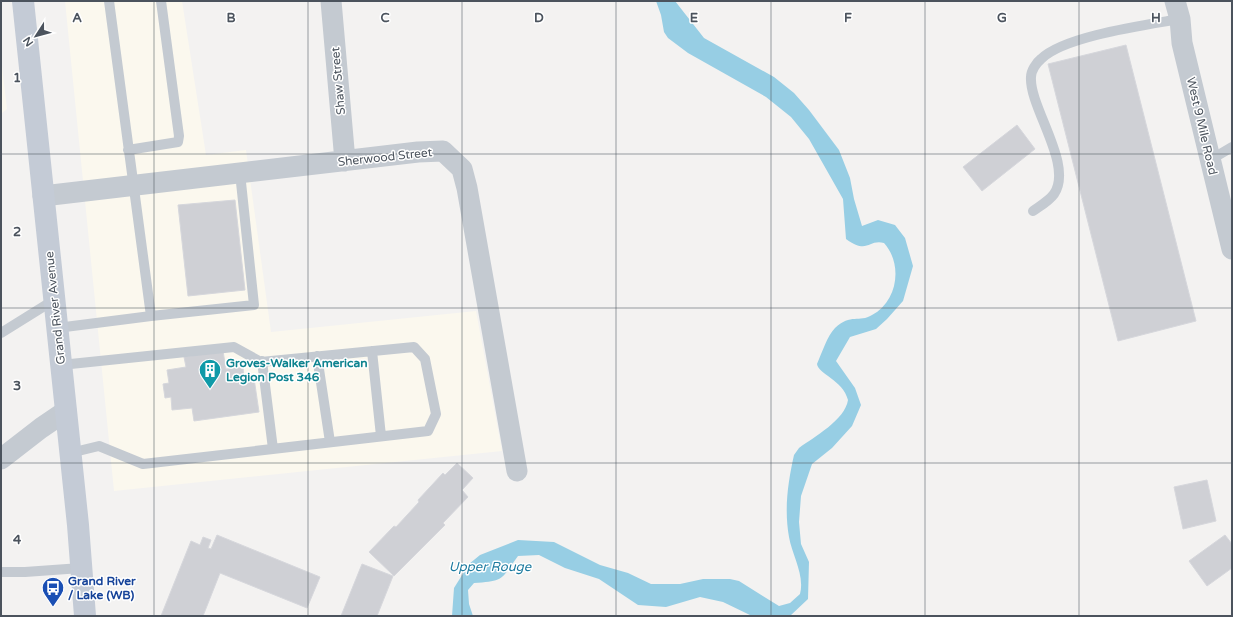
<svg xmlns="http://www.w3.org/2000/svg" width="1233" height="617" viewBox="0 0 1233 617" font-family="'Varela Round',sans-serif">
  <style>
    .commercial { fill: #fbf8ee }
    .water { fill: #97cee4 }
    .building { fill: #cfd0d5; stroke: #d6d7dc }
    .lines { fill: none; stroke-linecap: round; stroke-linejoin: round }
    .lane { stroke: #c4cad1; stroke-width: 10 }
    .street { stroke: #c4cad1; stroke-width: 21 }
    .secondary { stroke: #c4cbd6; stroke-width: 22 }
    .grid { fill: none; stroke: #4b535d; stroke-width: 1; stroke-opacity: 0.55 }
    .labels { text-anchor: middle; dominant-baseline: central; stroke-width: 3; stroke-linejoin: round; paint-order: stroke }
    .street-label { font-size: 12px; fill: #4b535d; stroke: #fff }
    .culture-label { font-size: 12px; font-weight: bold; fill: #0d838f; stroke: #fff; text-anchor: start }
    .transit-label { font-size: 12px; font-weight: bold; fill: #164399; stroke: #fff; text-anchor: start }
    .water-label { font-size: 13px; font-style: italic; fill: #1c7a9f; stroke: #fff }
    .grid-label { font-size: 13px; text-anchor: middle; font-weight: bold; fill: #4b535d; stroke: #fff; stroke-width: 3; stroke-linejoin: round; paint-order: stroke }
  </style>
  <rect width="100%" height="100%" fill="#f3f2f1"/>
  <!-- commercial -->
  <path class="commercial" d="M65,1H182L206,155L246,150L271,332L476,311L502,451L114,491Z
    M1,58L7,109L1,114Z"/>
  <!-- water -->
  <path class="water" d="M656,1H675L704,38L774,77L794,93L809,110L839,150L850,178L854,199L862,226L878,220L895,225L905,238L913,266L903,301L887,319L876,329L850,337L836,361L855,388L861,405L852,426L832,448L812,464L801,496L799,522L801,544L809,562L808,599L790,616H752L723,602L700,597L666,607L638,605L599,579L565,568L539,555L518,556C501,580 504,581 474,583L468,590L469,604L473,616H452L454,588L469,564L480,555L518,540L554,542L600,565L628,573L651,584H680L703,579H730L739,581L779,606L790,603L800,594C805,575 792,555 789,537C784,509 788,482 794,455L799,448C814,437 845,420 848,400C843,380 818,374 817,364C822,353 827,336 835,328C851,313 859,323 872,315C898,301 903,264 884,243C868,239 868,255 846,239L843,199L809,139L791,117L766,97L688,53L668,38L664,32L661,15Z"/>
  <!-- building -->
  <path class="building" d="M1126,45L1196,321L1118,341L1048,64Z
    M1017,125L1035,149L982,191L963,167Z
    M235,200L245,290L188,296L178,205Z
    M223,351L226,369L243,367L244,380L254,378L259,412L194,421L192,408L172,410L171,397L165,398L163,384L169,383L167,370L186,367L184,357Z
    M457,463L473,478L462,490L468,497L443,523L445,525L394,576L369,552L394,526L396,527L419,502L418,500L443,473L445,475Z
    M1207,480L1216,521L1183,529L1174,487Z
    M217,535L320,577L307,608L220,573L203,616H161L191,541L200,545L203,537L211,540L208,548L211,549Z
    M1225,535L1232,544V568L1207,586L1189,561Z
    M362,564L393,576L377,616H341Z"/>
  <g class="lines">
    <!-- lane -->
    <path class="lane" d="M128,150L178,142L179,136L161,1
      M1210,160L1232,147
      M1033,211C1040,206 1049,201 1054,194C1074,165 1029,107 1031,77C1031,71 1036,63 1041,59C1064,36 1146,25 1180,19
      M151,316L254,305L240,173
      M57,328L151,316L109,1
      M1,333L54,300
      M372,351L381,436
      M317,356L330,442
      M262,361L273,449
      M61,365L234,347L261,362L414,347L425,359L436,414L428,431L143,464L99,446L70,453
      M1,572H25L81,568"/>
    <!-- street -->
    <path class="street" d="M331,1L345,161
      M1175,1L1180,19L1182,43L1232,249
      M43,196L418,152L443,151L462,169L467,188L517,471
      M1,459L41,428L66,411"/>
    <!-- secondary -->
    <path class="secondary" d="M23,1L78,525L85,616"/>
  </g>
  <!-- grid -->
  <path class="grid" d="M154,1V616M308,1V616M462,1V616M616,1V616M771,1V616M925,1V616M1079,1V616M1,154H1232M1,308H1232M1,463H1232"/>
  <!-- icons -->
  <defs>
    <g id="building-pin" transform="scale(1.15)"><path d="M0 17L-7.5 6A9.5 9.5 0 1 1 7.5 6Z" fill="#0f9aa8" stroke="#fff"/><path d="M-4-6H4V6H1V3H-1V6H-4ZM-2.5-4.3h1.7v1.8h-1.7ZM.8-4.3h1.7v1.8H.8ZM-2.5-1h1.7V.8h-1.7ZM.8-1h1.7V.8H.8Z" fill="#fff"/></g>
    <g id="bus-pin" transform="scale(1.15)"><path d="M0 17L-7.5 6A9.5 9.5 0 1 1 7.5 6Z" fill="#1a4fb4" stroke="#fff"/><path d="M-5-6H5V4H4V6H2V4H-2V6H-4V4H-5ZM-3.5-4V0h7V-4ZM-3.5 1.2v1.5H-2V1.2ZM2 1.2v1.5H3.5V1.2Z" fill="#fff"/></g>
  </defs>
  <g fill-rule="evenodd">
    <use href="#building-pin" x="210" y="370"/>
    <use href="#bus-pin" x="53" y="588"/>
  </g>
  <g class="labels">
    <!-- street labels -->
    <g class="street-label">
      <text transform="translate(338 81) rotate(-95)">Shaw Street</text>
      <text transform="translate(1202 126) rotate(77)">West 9 Mile Road</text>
      <text transform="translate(385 157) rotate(-6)">Sherwood Street</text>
      <text transform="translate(55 308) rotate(-96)">Grand River Avenue</text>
    </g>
    <!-- culture labels -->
    <g class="culture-label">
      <text x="226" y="363">Groves-Walker American<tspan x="226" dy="14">Legion Post 346</tspan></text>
    </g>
    <!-- transit labels -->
    <g class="transit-label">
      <text x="68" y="581">Grand River<tspan x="68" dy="14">/ Lake (WB)</tspan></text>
    </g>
    <!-- water labels -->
    <g class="water-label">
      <text x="490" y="567">Upper Rouge</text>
    </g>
  </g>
  <g class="grid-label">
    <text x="77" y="22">A</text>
    <text x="231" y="22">B</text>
    <text x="385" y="22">C</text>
    <text x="539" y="22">D</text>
    <text x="694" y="22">E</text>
    <text x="848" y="22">F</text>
    <text x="1002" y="22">G</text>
    <text x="1156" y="22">H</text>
    <text x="17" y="82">1</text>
    <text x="17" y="236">2</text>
    <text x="17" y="390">3</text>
    <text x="17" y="544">4</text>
  </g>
  <!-- border -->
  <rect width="1233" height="617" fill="none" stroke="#4b535d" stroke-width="4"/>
  <!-- north arrow -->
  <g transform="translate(36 36) rotate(234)" stroke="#ffffff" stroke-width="3" paint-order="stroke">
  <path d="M0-3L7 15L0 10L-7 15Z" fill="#4b535d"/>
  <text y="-6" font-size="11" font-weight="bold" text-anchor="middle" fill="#4b535d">N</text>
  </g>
</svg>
